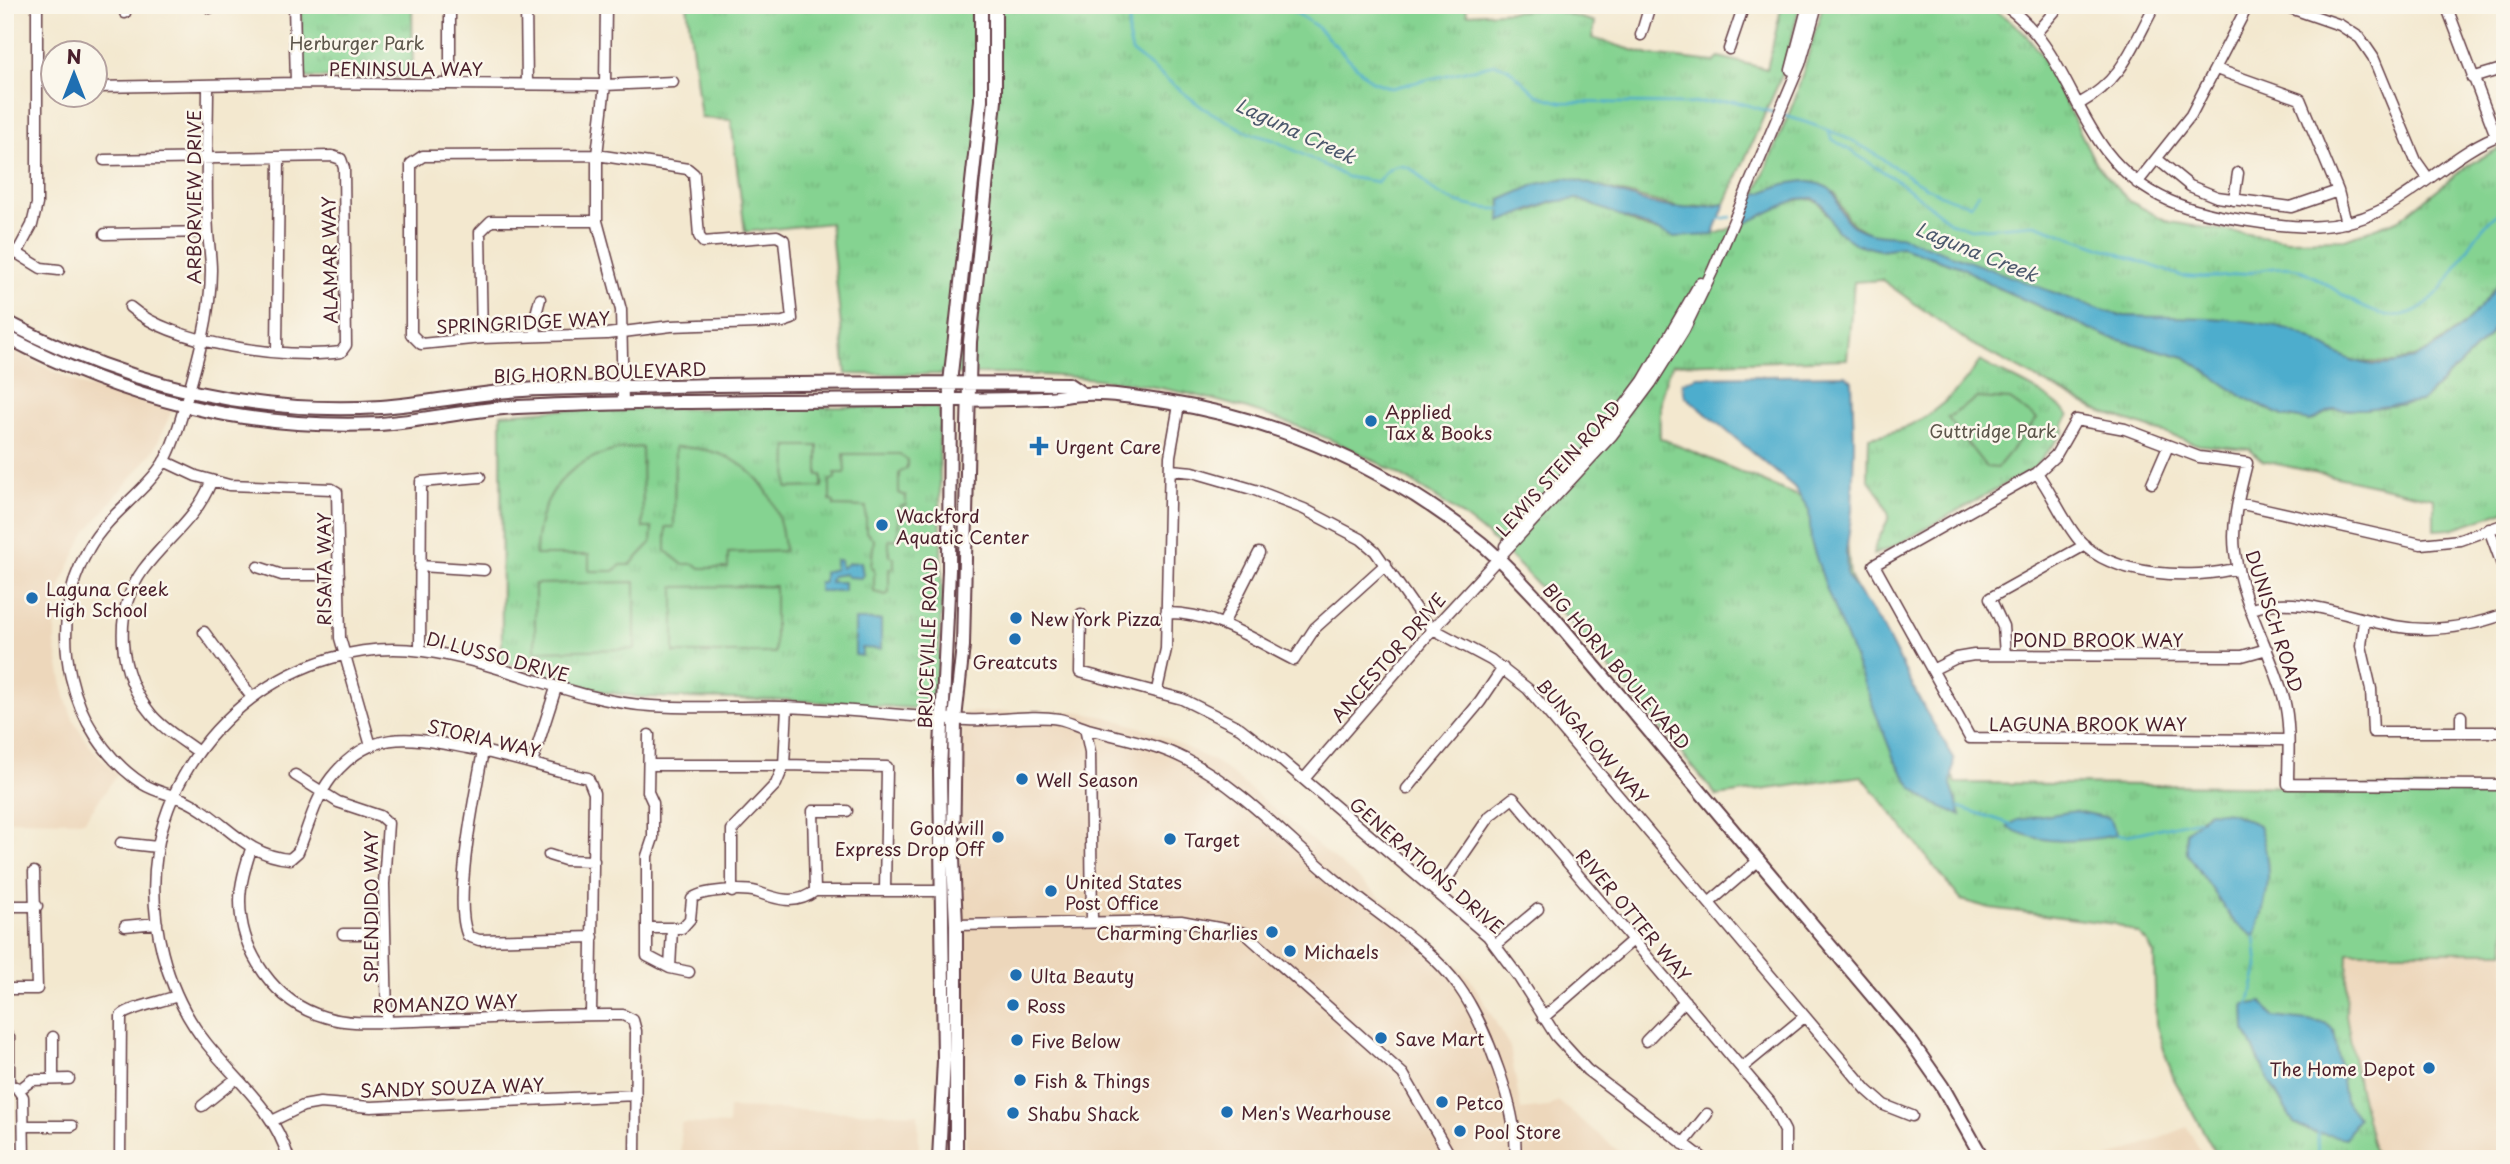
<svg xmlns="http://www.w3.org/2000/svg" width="2510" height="1164" viewBox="0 0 2510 1164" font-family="'Playpen Sans',sans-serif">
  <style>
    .built { fill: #edd7bb }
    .grass { fill: url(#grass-tufts); stroke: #68795e; stroke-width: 2 }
    .garden { fill: #85d391; stroke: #68795e; stroke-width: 2 }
    .water { fill: #4eadcd; stroke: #4c667c; stroke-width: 2 }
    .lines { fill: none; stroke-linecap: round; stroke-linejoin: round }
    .stream { stroke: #4eadcd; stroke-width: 2.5 }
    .minor-casing { stroke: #633d44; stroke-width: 13 }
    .major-casing { stroke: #633d44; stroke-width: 16 }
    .minor { stroke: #fff; stroke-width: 10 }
    .major { stroke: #fff; stroke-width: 12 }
    .poi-dot { fill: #1f6fb2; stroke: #fbf7ec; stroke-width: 2.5 }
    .labels { text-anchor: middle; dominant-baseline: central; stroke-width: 5; stroke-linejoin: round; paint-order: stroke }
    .park-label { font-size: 18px; fill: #5c554a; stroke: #fbf7ec }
    .street-label { font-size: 18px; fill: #4a1f2b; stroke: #fbf7ec }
    .poi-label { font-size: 18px; fill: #4a1f2b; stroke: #fbf7ec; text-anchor: start }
    .water-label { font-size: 19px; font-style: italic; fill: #4c586c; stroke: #fbf7ec }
  </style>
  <defs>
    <pattern id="grass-tufts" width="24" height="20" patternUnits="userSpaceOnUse" patternTransform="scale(1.75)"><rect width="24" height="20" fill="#85d391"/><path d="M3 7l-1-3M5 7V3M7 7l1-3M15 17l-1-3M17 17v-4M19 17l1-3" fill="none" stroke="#74b57d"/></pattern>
  </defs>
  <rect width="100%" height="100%" fill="#fbf7ec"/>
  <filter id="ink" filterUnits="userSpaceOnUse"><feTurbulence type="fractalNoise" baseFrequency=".0143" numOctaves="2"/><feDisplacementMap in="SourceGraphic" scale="14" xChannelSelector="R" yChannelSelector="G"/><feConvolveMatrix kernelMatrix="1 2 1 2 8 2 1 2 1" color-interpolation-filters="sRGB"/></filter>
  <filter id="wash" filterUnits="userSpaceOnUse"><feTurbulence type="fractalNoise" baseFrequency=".00686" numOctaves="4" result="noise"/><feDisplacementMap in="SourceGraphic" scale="28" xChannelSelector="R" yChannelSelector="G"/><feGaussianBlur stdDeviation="1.57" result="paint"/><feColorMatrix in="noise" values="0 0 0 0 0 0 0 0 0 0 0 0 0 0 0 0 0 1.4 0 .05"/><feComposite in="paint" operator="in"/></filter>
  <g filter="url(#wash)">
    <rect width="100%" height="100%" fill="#f3e8cf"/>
    <!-- built -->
    <path class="built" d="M5,347L84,386L172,410L155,449L84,535L62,582L55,615V644L65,696L73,719L89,745L117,775L84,821L5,820Z
      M1068,711L1107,717L1149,730L1218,763L1430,938L1471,980L1510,1047L1521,1110L1548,1107L1558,1101L1628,1159H966L960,843L963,712Z
      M2348,952H2505V1159H2376L2358,1085L2346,1015Z
      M729,1108L918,1114L919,1159H681V1123L728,1125Z
      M2187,1127L2205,1159H2106L2153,1141Z"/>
    <!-- grass -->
    <path class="grass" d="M301,5H412L413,77L307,78L302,71Z
      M687,5H1466L1467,14L1550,9L1595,22L1592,38L1649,55L1715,62L1719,57L1767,69L1782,5H1800L1783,73L1725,204L1680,208L1566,178L1528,213C1543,206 1561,197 1579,199C1603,203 1622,219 1643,227C1656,232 1700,236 1713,234C1741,231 1814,172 1826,214L1879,250L1901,247L1961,267L1996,287L2108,337L2185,357L2243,397L2283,416L2310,421L2334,409H2364L2421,402L2488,337L2505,310V511L2451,529L2434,530V498L2263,461L2249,449L2199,445L2096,410L1968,342L1882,280L1854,282L1847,359L1673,364C1660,388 1659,411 1660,438L1845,516L1850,576L1956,783L2505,789V952H2348L2346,1015L2358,1085L2376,1159H2219L2174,1079L2166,1056L2156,1024L2154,954L2148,943L2139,934L2115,924L1990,908L1961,900L1862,776L1717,796C1678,749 1638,702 1598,655C1561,611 1523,564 1478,528C1354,430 1198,381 1041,375C976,373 911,375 846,374L830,223L745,232L731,120L701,118Z
      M1823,5H1988L2022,30L2044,59L2096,164L2129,201L2169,222L2287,240L2345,239L2400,219L2468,165L2505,145V274L2475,316L2429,351L2398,363L2358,362L2328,351L2291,330L2252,322L2124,316L2104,311L1869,233C1848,224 1844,214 1835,193C1789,175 1798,186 1755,195L1795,99Z
      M1980,361C2010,379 2046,390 2069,416L2064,424V432L2034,468L1889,549L1873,555C1874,543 1885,530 1889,516L1881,496L1868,479L1869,437C1917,431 1954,400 1980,361Z
      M930,406L938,407L942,420L939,433L942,592L939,661L932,707L926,709L787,700L639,697L605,692L502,662L501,414L551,410Z"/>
    <!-- garden -->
    <path class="garden" d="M1977,398L2010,400L2037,419L1997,468L1986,467L1948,418Z
      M788,446H818V475H822V487L787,488Z
      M642,447L643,528H652L651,543L630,565H621L614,571H589V555H536C537,488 576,450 642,447Z
      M675,447C741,447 780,485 784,551L728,553V568H700L695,564H682L666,551V527H674Z
      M844,454H899L907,460V468L899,473V493L906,496V505L899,507L898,539L889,540V556L894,557V568L889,569V593L886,595L874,592V568L871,567L874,540L866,532V507L834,506V502L830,501V480L835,479V473H845Z
      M635,582V649L535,651V584Z
      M775,586V653H674V587Z"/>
    <!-- water -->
    <path class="water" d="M1566,178C1602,184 1648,208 1682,208C1696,209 1711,206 1725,204L1713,235L1674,237L1578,199L1552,202L1500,222L1501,200L1537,184Z
      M1804,181C1849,187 1828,203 1851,224C1864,235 1884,235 1900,236L2104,311L2124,316C2178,318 2235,315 2288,329C2311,335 2331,354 2355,361C2417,381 2475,320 2505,274V310L2488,337L2421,402L2364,409H2334L2310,421L2283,416L2243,397L2185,357L2108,337L1996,287L1961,267L1901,247L1879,250L1856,244L1836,230L1823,205L1813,198L1797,199L1742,225L1755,195L1784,184Z
      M1845,375L1852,381L1854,442L1852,511L1846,552L1847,576L1882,626L1925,710L1954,758L1951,785L1961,815L1930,802L1912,787L1894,759L1827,590L1811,542L1809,510L1794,487L1685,396L1682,383L1697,377Z
      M835,560H840L841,568L849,563L861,562L863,575L861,578L848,577L845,574L832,576L830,582H844V591H819V582H824V572L835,569Z
      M855,620H881V649L862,648V656L855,655Z
      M2076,811L2109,818L2117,835C2080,842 2041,846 2007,827L2017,820Z
      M2209,811L2231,813L2259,825C2274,872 2269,891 2255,937L2235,923L2187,853L2186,832Z
      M2262,1002L2273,1017L2325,1023L2334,1030L2345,1100L2358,1118L2346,1138L2311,1132L2294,1123L2270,1083L2245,1030L2244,1005Z"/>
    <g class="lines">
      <!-- stream -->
      <path class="stream" d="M1131,5L1128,35L1132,52L1203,108L1249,133L1274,140L1347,177L1378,182C1384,174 1389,167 1399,166C1415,165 1423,183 1434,191C1453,204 1482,210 1504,209
        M1284,5L1316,26L1370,80L1391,88L1495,64L1508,68L1537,95L1560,102L1685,104L1733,101L1775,113
        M1782,115C1810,123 1842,134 1867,149C1902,171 1929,195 1971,205L1978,193
        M1828,132L1832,139L1901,183L1950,222L1971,229L2035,224L2181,276C2197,278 2213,278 2229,276C2249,274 2279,263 2298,269C2339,284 2382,341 2427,303C2460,276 2468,231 2505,209
        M1718,219L1732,217
        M1959,807L2011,824
        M2117,835H2128L2198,820
        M2249,1004L2258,967L2255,937
        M2317,1159L2318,1133"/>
    </g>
  </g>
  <g filter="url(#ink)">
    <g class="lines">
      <!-- minor casing -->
      <g class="minor-casing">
        <path id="minor" d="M123,5L125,13
          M294,5L296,83
          M526,5L527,84
          M606,5L605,85L597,155V221L621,310L623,403
          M2004,5C2058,41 2069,102 2106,151C2143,199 2192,213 2249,221C2295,228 2336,232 2379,211C2424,189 2457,149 2505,133
          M2282,5L2340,25L2360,38L2373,57L2416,161L2428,178
          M2446,5L2496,136
          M210,8L212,5
          M2036,33L2060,5
          M1641,35L1650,5
          M1729,49L1744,5
          M2216,69L2300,99L2338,191L2346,223
          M1791,70L1808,5
          M2472,78L2505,68
          M450,84V5
          M208,85C208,134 205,184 208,233C209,245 211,258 211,270C211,314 197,363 185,405C180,422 174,444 165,460C145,493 108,514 89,548C44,625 67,734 143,784C154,791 165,793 177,797C220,812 241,856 290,859L298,852C308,828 315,799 331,778C372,726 413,738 468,748C509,756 548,769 588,778L594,793L591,1015
          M98,87L296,83L605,85L673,82
          M2079,104C2123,80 2132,47 2155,5
          M597,155L688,169L694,174L699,236L703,242L777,236L784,240L792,319L783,322L671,326L607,334L482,338L421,344L411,334V164L423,156Z
          M2157,159L2190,186L2217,197L2291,207L2338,191
          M104,160L332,156L341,159L344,168L346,345L341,352C286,360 172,344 130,307
          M2137,183L2191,115L2248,5
          M2234,200L2238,173
          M105,234L208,232
          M5,246L41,268L59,270
          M17,253L32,225L37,204V5
          M536,335L535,318L540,299
          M482,338L480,232L491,221H597
          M277,351L279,157
          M164,461L196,476L229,485L332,489L337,492L340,638L371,746
          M1171,470L1193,472L1255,490L1304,509L1361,539L1375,551L1422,618L1433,629L1491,660L1528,689L1867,1090L1884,1105L1912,1116
          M2037,473C2053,495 2063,521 2080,541C2113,577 2193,580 2238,568
          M2152,483L2168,446
          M2238,503L2421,544L2460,540L2505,524
          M2489,529L2505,573
          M1505,546L1611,424L1643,381L1700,283
          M420,566L484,570
          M258,567L282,575H339
          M2252,609C2298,593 2348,618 2394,626C2432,633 2469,627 2505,614
          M1166,613C1214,612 1252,639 1294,660L1315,628L1386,564
          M1081,614L1080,672L1182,699L1240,728L1281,760L1488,936L1518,976L1556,1036L1587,1070L1704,1159
          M2364,620L2361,646L2371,689L2373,732H2505
          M1223,624L1259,553
          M204,632L251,696
          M420,650L421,482L480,477
          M2005,655L2003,626L1990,598L2085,545
          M1932,670L1956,658L1974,655L2242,656L2267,649
          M1157,690L1166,649L1170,456L1179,405
          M1085,728L1090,752L1092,922
          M2461,732V716
          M649,735L648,792L653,803V838L647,856V956L670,968L689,972
          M2288,740L1970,738L1874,565L2037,473L2056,455L2076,420L2125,429L2199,457L2247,463C2240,492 2231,522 2235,552C2241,603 2271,650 2284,699C2291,726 2288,756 2288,784L2505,785
          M197,751C181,739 163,729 151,714C118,674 112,613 143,570C166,539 197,518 211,482
          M483,751C476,790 452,902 468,936L479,940L593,937
          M532,763L556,688
          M649,765H784L787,707
          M295,775L338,802L380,816L388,823L384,884L387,1021
          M1304,779L1433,629L1612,435L1651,383L1684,330L1713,270L1800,64L1817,5
          M1407,789L1480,702L1503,668
          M121,843L157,847
          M251,849C246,865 240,883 240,901C240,952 275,1003 325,1017C353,1026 386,1021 415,1021C485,1019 554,1014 623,1015L633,1020L636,1031L635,1159
          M549,855L565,860L594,861
          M815,891L813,811H847
          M732,892V830L776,784L784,765L887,767L885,890
          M1437,893L1490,816L1513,798L1770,1102L1785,1131V1159
          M1710,902L1759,860
          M5,906H37
          M956,925L1181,921L1245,933L1403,1074L1452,1159
          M125,926L157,923
          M647,928H682L690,919L692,899C700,890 744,888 757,892C776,899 796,906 815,891H942
          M343,934H385
          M1495,945L1538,909
          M670,968L672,929
          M5,989H37L34,872
          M1543,1018L1634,939
          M9,1037V1085
          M1646,1041L1685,1001
          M1743,1067L1804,1017
          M53,1079V1037
          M5,1085L16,1087L23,1097L24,1159
          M19,1090L32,1080L69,1079
          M202,1106L237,1078
          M274,1120L303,1106L320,1103L371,1107L636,1095
          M24,1126H72
          M1683,1144L1707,1114
          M120,1159L121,1016C128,1008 164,1001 177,996
          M289,1159C272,1106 240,1085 207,1044C165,992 147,917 157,852C176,729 299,634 423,651C501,661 572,701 651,706C695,709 740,706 784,707C845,709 906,716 967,720C997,722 1028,714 1059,719C1069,721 1078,726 1088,729C1121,738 1154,743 1185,759C1242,788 1287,839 1336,880C1376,914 1428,944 1459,987C1485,1023 1520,1115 1515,1159"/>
      </g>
      <!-- major casing -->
      <g class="major-casing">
        <path id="major" d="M5,321C122,383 248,415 381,407C435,403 488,390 542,389C717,384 893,382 1068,384L1083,394
          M5,336C124,399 245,430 380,424C425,421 471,409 517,407C644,401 771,401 898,400C947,400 996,400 1045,398C1058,398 1071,394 1085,394C1111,393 1140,398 1166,402C1280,420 1391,469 1481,543C1504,562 1524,585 1544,606L1912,1043L1942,1086L1983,1159
          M939,1159L944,1060L940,771L949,570L950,383L981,100V5
          M956,1159V925L953,858L955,719L963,646L970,342L995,101V5"/>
      </g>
      <!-- minor -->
      <use href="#minor" class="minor"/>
      <!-- major -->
      <use href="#major" class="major"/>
    </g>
  </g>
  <!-- markers -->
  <g class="poi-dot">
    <circle cx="1371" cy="421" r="7"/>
    <path d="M1035.5 435.5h7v7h7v7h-7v7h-7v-7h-7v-7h7z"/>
    <circle cx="882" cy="525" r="7"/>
    <circle cx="32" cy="598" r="7"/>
    <circle cx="1016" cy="618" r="7"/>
    <circle cx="1015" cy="639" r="7"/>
    <circle cx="1022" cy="779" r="7"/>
    <circle cx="998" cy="837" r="7"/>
    <circle cx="1170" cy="839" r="7"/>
    <circle cx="1051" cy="891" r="7"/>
    <circle cx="1272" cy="932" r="7"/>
    <circle cx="1290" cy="951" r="7"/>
    <circle cx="1016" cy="975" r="7"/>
    <circle cx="1013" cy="1005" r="7"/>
    <circle cx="1381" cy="1038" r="7"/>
    <circle cx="1017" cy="1040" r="7"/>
    <circle cx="2429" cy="1068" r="7"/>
    <circle cx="1020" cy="1080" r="7"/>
    <circle cx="1442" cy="1102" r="7"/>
    <circle cx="1227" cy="1112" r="7"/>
    <circle cx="1013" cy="1113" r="7"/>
    <circle cx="1460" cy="1131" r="7"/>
  </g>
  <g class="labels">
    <!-- park labels -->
    <g class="park-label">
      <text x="357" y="42">Herburger Park</text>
      <text x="1993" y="430">Guttridge Park</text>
    </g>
    <!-- street labels -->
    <g class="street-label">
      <text x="406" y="68">PENINSULA WAY</text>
      <text transform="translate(193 197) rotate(-90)">ARBORVIEW DRIVE</text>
      <text transform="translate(329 260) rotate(-91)">ALAMAR WAY</text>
      <text transform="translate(523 322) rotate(-3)">SPRINGRIDGE WAY</text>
      <text transform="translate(600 372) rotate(-2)">BIG HORN BOULEVARD</text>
      <text transform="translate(1558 468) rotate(-48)">LEWIS STEIN ROAD</text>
      <text transform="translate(323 569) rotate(-90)">RISATA WAY</text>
      <text transform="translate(2275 621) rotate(72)">DUNISCH ROAD</text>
      <text x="2098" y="639">POND BROOK WAY</text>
      <text transform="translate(927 643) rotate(-88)">BRUCEVILLE ROAD</text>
      <text transform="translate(498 656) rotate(15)">DI LUSSO DRIVE</text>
      <text transform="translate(1388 657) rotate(-49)">ANCESTOR DRIVE</text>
      <text transform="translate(1617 666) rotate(49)">BIG HORN BOULEVARD</text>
      <text x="2088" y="723">LAGUNA BROOK WAY</text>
      <text transform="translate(484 738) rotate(13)">STORIA WAY</text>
      <text transform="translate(1593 741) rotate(49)">BUNGALOW WAY</text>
      <text transform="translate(1427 865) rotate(41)">GENERATIONS DRIVE</text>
      <text transform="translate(370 907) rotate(-90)">SPLENDIDO WAY</text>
      <text transform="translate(1634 915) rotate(50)">RIVER OTTER WAY</text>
      <text transform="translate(445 1003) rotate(-2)">ROMANZO WAY</text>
      <text transform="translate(452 1087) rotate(-2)">SANDY SOUZA WAY</text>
    </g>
    <!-- poi labels -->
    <g class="poi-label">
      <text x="1385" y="411">Applied<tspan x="1385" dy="21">Tax &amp; Books</tspan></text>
      <text x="1055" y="446">Urgent Care</text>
      <text x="896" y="515">Wackford<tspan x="896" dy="21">Aquatic Center</tspan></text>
      <text x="46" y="588">Laguna Creek<tspan x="46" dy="21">High School</tspan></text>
      <text x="1030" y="618">New York Pizza</text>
      <text x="1015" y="661" text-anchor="middle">Greatcuts</text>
      <text x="1036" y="779">Well Season</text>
      <text x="984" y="827" text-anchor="end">Goodwill<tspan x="984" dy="21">Express Drop Off</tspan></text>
      <text x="1184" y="839">Target</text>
      <text x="1065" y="881">United States<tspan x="1065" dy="21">Post Office</tspan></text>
      <text x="1258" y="932" text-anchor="end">Charming Charlies</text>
      <text x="1304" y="951">Michaels</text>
      <text x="1030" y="975">Ulta Beauty</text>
      <text x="1027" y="1005">Ross</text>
      <text x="1395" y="1038">Save Mart</text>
      <text x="1031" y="1040">Five Below</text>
      <text x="2415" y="1068" text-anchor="end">The Home Depot</text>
      <text x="1034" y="1080">Fish &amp; Things</text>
      <text x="1456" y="1102">Petco</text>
      <text x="1241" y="1112">Men's Wearhouse</text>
      <text x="1027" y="1113">Shabu Shack</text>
      <text x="1474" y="1131">Pool Store</text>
    </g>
    <!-- water labels -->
    <g class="water-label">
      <text transform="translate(1296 130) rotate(25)">Laguna Creek</text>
      <text transform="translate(1977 251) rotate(22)">Laguna Creek</text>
    </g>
  </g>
  <!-- margin -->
  <rect width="2510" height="1164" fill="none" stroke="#fbf7ec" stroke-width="28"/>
  <!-- north arrow -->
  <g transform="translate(74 74)"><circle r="33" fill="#fbf7ec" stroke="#b4a19f" stroke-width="2"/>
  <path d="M0-5L12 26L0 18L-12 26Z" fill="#1f6fb2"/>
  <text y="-10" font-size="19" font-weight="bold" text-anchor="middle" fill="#4a1f2b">N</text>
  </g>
</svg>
